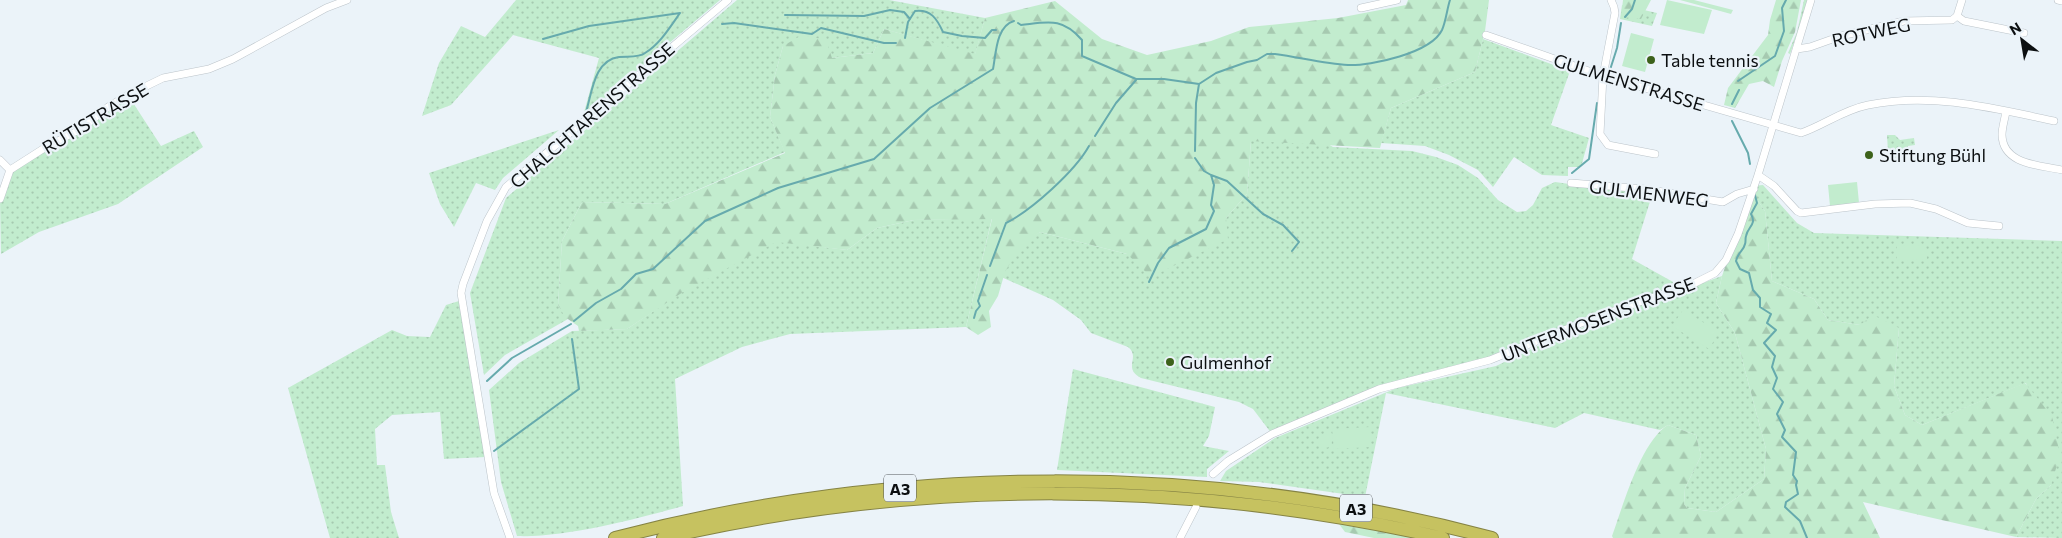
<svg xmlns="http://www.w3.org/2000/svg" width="2062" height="538" viewBox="0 0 2062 538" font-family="Commissioner,sans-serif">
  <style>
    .grass { fill: url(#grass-dots) }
    .forest { fill: url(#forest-firs) }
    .pitch { fill: #c2ecce }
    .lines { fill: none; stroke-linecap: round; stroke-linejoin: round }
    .stream { stroke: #66aaad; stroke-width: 2 }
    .street-casing { stroke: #bcc4ca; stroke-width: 8 }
    .highway-casing { stroke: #858344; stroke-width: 14 }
    .street { stroke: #fff; stroke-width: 7 }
    .highway { stroke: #c6c260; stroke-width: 12 }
    .poi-dot { fill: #3d621b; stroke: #ebf3f9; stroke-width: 2 }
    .labels { text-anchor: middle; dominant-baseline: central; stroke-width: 4.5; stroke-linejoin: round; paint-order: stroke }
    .shield { fill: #ebf3f9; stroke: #4f5357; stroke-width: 1 }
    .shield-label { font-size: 16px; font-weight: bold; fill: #0c0f11 }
    .street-label { font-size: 18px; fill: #0c0f11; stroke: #ebf3f9 }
    .poi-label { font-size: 18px; fill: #0c0f11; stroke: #ebf3f9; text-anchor: start }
  </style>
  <defs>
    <pattern id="grass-dots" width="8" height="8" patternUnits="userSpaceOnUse" patternTransform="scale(1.25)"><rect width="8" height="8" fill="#c2ecce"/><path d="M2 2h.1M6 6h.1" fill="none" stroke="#a6c9b0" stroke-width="1.8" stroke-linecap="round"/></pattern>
    <pattern id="forest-firs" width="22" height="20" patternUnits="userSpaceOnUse" patternTransform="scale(1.25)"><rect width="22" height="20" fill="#c2ecce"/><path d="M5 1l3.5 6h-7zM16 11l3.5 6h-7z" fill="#a6c9b0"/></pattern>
  </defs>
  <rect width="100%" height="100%" fill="#ebf3f9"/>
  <!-- grass -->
  <path class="grass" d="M516,0H720L583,116L599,58L513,35L451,105L422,116L439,63L461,26L485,37Z
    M737,0H889L985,18L975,55L884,29L873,53L832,58L783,46L775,75L770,117L785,152L665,204L582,202L562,241L558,305L568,319L505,355L484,375L470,293L506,198Z
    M1804,0H1809L1790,54L1788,53L1797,32Z
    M1622,5L1657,13L1652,26L1620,19Z
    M1483,39L1570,71L1551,125L1589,138L1581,167H1568V176L1542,175L1514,157L1493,187L1478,170L1449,155L1425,146L1381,143L1391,108L1475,72Z
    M128,95L161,146L194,131L203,147L118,204L39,232L1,254L0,199L10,170Z
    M559,130L503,178L495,190L476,183L454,227L440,204L429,173Z
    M1887,135H1895L1900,140L1914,138L1915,145L1908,146L1907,154L1901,162L1888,152Z
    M1318,138L1333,147L1412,151L1436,157L1458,165L1478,178L1498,200L1517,212L1526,211L1533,205L1542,188L1555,182L1605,189L1653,192L1632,259L1682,287L1490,360L1379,389L1272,434L1253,409L1239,402L1141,378C1122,368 1141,357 1128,347L1091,333L1081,320L1053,300L999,276L1012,249L1040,232L1127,254L1226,218L1247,194L1251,141Z
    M1763,185L1797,223L1814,233L2062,241V538L2016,537L2036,499L2051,485L2026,383L1922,425L1905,415L1894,386L1899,328L1860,325L1828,320L1814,299L1772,281L1765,211L1751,191L1752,186Z
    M992,218L966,327L790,334L742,347L675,379L683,506C637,519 563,538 517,536L501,482L489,390L519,363L572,331L627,329L680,293L776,241L847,250L877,228L914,220Z
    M1722,276L1716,303L1735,333L1766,449L1764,479L1716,512L1687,508L1684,504L1685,488L1701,456L1696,435L1668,425L1660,430L1584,413L1555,428L1386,393L1365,497L1259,482L1220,481L1226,471L1275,438L1397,388L1496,366L1544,343L1619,313Z
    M459,301L486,457L444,459L440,412L392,415L375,429L377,465H385L391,512L399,538H330L288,388L392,330L407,336L430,337L446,305Z
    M1073,369L1215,407L1209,436L1203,446L1229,451L1207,469V477L1057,470Z"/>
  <!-- forest -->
  <path class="forest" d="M1408,0H1489L1485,31L1475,72L1391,108L1380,148L1251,141L1247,194L1226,218L1228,239L1151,277L1127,254L1040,232L1018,250L1005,272L998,296L989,311L991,327L978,335L966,327L992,219L914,220L877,228L847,250L776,242L683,292L627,329L579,331L578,326L565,317L558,305L562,241L582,202L665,204L785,153L770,117L775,75L783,46L802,35L826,40L832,58L873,53L884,29L975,54L985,18L1055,1L1102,39L1147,55L1211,41L1249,27L1338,18L1406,5Z
    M1623,0H1651L1641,19L1621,17Z
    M1776,0H1801L1795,32L1782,61L1774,87L1763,81L1749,84L1735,108L1724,105L1728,88L1768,35L1770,20Z
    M1751,191L1765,211L1772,281L1814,299L1828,320L1860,325L1873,315L1899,328L1894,386L1905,415L1922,425L2025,383L2052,416L2060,455L2051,485L2036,499L2016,537L1863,502L1880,538H1613L1612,536C1623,506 1641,441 1668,425L1696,435L1701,456L1685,488L1684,504L1687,508L1716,512L1764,479L1766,449L1735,333L1716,303L1722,276Z
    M1339,524L1416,538H1374L1345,532Z"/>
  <!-- pitch -->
  <path class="pitch" d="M1667,0L1712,10L1704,34L1660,25Z
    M1680,0H1694L1733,10L1731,14Z
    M1631,33L1654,39L1645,72L1622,66Z
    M1857,182L1859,203L1830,206L1828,185Z
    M1926,245L1927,259L1897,261V246Z
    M1683,310L1719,332L1709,349L1672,326Z
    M1370,427L1371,447L1334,449L1332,429Z
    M1318 441a7 7 0 1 1 14 0a7 7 0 1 1-14 0Z"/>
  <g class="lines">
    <!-- stream -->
    <path class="stream" d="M785,15L864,16L890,10L904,12L910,19
      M1625,17L1632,9L1635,0
      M1018,23L1021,25C1048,22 1062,17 1082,40V56L1136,79H1164L1199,84L1216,73L1247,62L1257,60L1267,54H1275C1299,57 1324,64 1348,65C1371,66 1431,53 1442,30C1446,21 1447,9 1450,0
      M722,24L734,23L812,34L821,28L884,43H896
      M905,38L908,22L915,11C931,9 937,19 943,32L962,36L985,38L992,30H996
      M543,39L589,26L680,13
      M1609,73L1617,48L1621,23
      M1738,81L1775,56L1784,31L1782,8L1786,0
      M1732,104L1739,90
      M586,112C592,93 594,60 619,57C627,56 639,58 645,53C660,44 670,27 680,13
      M1732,121L1748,153L1750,164
      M1095,136L1116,103L1136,80
      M1195,151L1196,103L1199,84
      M1572,173L1589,159L1597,103
      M1211,175L1227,181L1263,214L1283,225L1299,242L1292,251
      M1755,195L1757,203L1751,214C1757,225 1748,226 1746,236C1745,239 1746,242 1745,244C1744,250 1738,252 1736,261L1740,269L1749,273L1753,290L1760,298V307L1771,314L1767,323L1776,330L1764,343L1775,356L1772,367L1777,378L1773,389L1783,402L1777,414L1785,430L1782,437L1796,452L1793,475L1797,481L1796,485L1798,494L1786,502L1785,507L1800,521L1807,538
      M990,266L1006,223C1032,210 1075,171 1089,146
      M1149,282L1158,263L1169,248L1206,229L1214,211L1211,205L1214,185L1211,175L1204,171L1195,158
      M974,318L976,311L980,306L978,301L987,275
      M574,321L596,303L621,289L636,274L653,269L705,221L778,188L874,159L930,108L993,69C996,54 996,26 1014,21
      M487,381L512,358L571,324
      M494,451L579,389L572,339"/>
    <!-- street casing -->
    <g class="street-casing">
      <path id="street" d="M1611,0L1614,7L1615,13L1603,76L1600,134L1608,145L1655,154
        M2058,0L2062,1
        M1361,8L1397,0
        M1957,16L1964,21L2024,33
        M1486,35L1603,76L1801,133C1824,125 1843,110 1868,105C1931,92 1993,108 2054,121
        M1797,49L1810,47L1841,36L1904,21L1952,20L1957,16L1962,0
        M2006,111C2005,119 2002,127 2002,135C2003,165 2040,165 2062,170
        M0,160L10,170
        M1758,175L1774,186L1797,211L1801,213L1875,204L1910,203L1936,209L1968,223L1999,226
        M1571,183L1645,189L1723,202L1737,194L1754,189
        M0,199L10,170L46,147L81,129L108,107L128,95L163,78L209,69L233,59L326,8L347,0
        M1213,474L1228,461L1272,434L1379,389L1490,360L1596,317L1695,283L1715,273L1726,260L1738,234L1758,175L1811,0
        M510,538L494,493L461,293L463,284L487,221L506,187L728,0
        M1180,538L1196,507"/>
    </g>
    <!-- highway casing -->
    <g class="highway-casing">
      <path id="highway" d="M615,538C901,463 1207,462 1492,538
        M663,538C919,478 1188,479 1443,538"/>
    </g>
    <!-- street -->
    <use href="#street" class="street"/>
    <!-- highway -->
    <use href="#highway" class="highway"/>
  </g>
  <!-- markers -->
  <g class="poi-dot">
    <circle cx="1651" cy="60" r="5"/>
    <circle cx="1869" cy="155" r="5"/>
    <circle cx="1170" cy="362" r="5"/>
  </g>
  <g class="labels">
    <!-- shield labels -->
    <g class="shield">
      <rect x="884" y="474.5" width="32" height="27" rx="4"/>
      <rect x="1340" y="494.5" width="32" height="27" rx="4"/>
    </g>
    <g class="shield-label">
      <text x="900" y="488">A3</text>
      <text x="1356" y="508">A3</text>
    </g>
    <!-- street labels -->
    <g class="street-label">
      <text transform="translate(1871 32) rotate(-12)">ROTWEG</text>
      <text transform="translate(1629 82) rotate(17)">GULMENSTRASSE</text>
      <text transform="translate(592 115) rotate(-41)">CHALCHTARENSTRASSE</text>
      <text transform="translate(95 118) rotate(-31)">RÜTISTRASSE</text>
      <text transform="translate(1649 193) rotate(7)">GULMENWEG</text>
      <text transform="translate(1598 319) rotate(-21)">UNTERMOSENSTRASSE</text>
    </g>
    <!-- poi labels -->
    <g class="poi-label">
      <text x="1661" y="60">Table tennis</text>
      <text x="1879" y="155">Stiftung Bühl</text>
      <text x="1180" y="362">Gulmenhof</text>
    </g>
  </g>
  <!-- north arrow -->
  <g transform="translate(2022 40) rotate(329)" stroke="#ebf3f9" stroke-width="4" paint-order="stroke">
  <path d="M0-4L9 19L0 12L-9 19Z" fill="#0c0f11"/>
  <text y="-8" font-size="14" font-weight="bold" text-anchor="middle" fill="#0c0f11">N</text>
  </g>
</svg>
